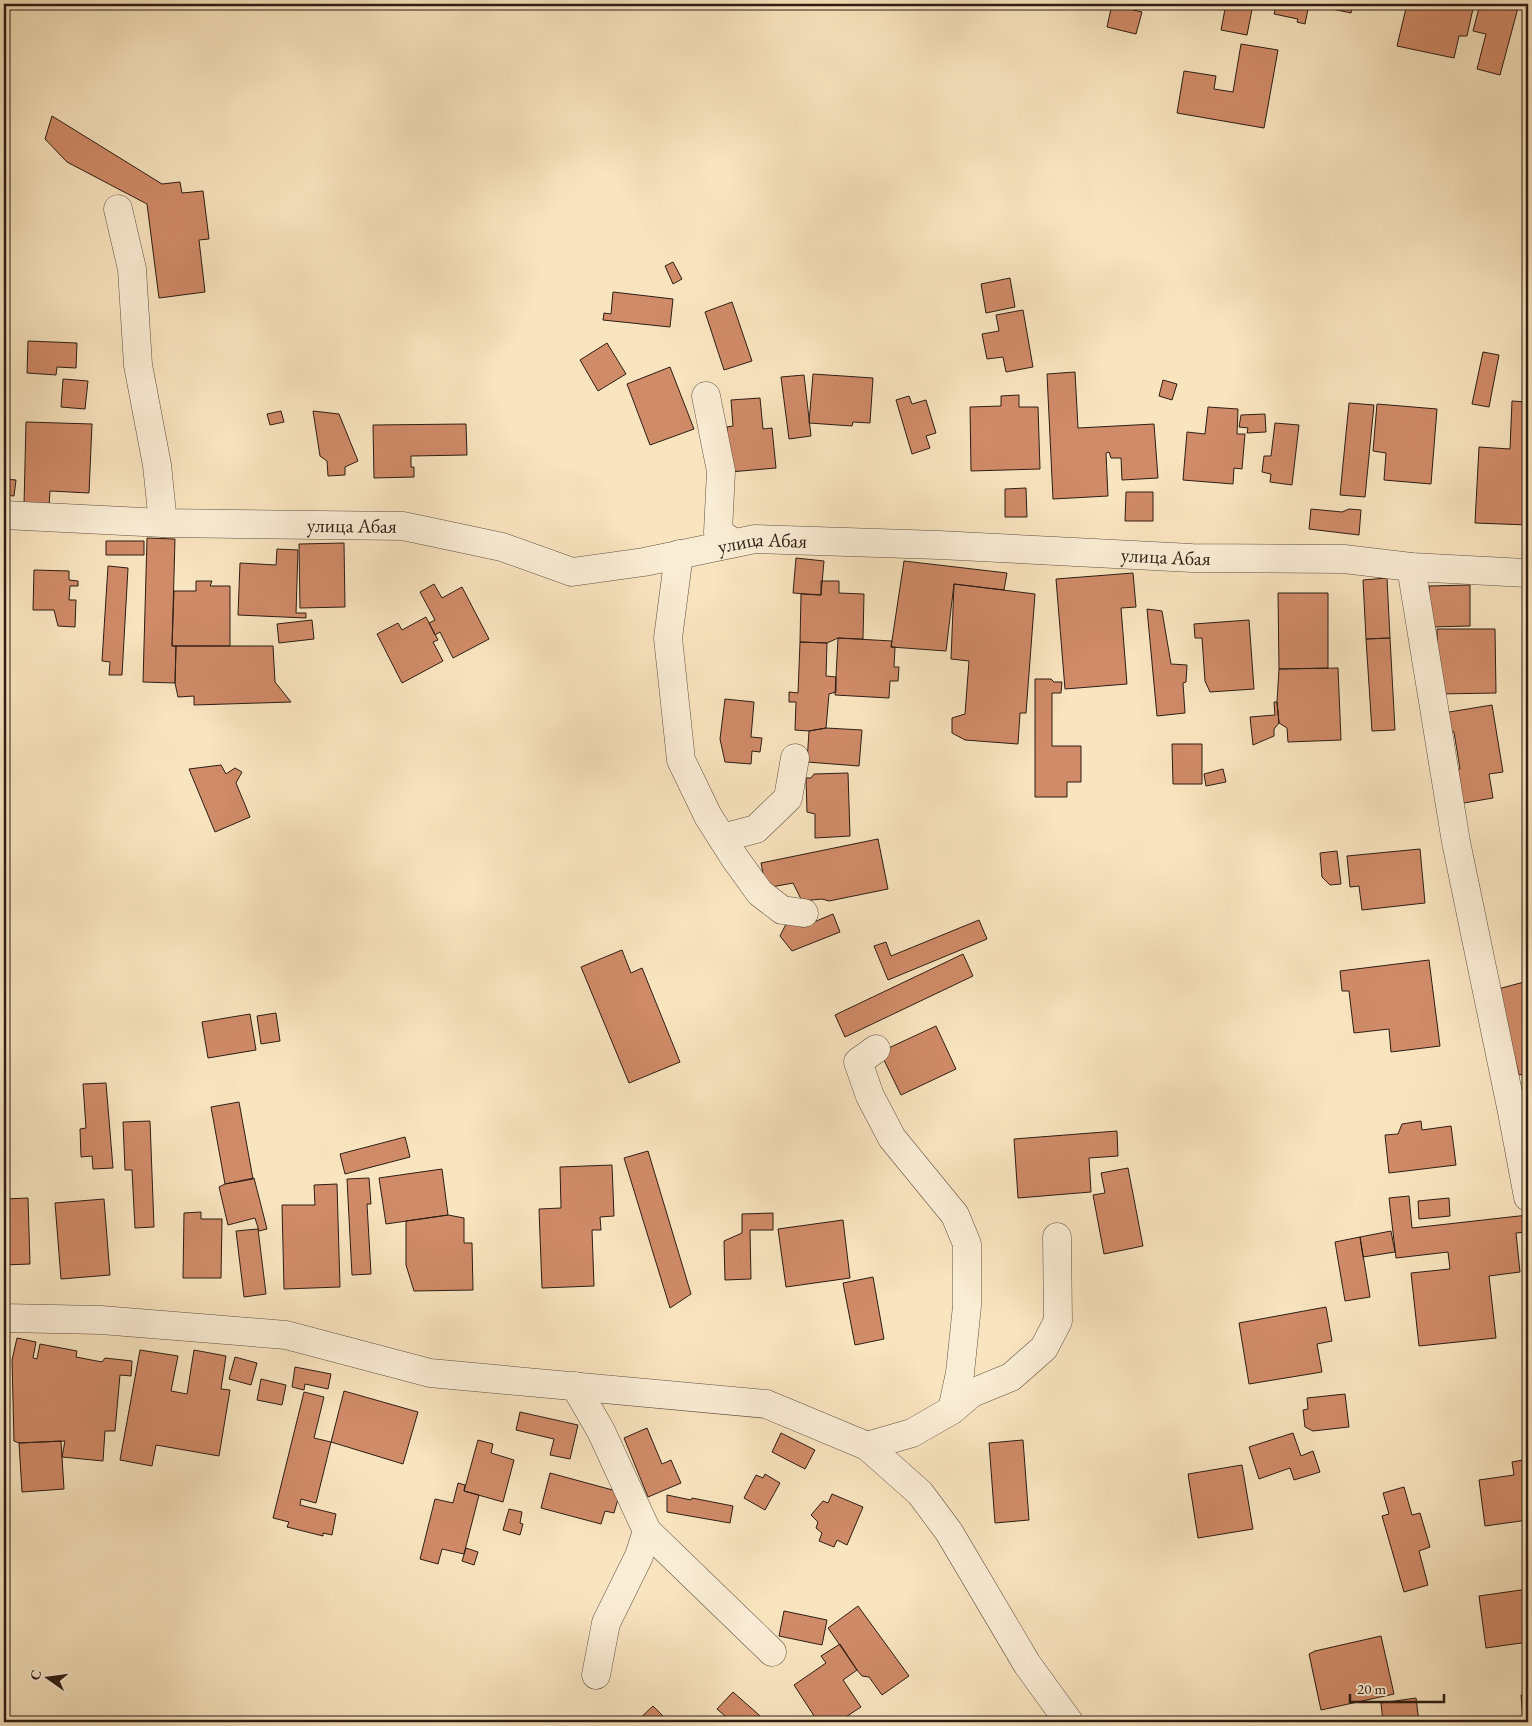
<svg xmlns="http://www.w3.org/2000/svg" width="1532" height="1726" viewBox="0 0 1532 1726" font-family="'EB Garamond',serif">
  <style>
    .building { fill: #d08b68; stroke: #2d1d14 }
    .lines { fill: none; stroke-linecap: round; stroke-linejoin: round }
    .street-casing { stroke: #604f3f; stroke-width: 29 }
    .street { stroke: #faedd5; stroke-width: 28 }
    .labels { text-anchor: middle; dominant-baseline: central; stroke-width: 4.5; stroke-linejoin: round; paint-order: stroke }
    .street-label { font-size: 20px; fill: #2d1d14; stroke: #faedd5 }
  </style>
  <rect width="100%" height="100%" fill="#f8e4bf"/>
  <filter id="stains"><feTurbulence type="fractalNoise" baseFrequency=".004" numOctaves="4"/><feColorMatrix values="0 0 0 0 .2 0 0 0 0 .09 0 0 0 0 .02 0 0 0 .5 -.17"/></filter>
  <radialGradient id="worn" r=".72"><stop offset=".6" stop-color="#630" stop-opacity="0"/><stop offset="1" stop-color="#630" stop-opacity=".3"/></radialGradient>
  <!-- building -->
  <path class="building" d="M1112,4H1135L1133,10L1142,12L1136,34L1107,27Z
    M1226,4H1253L1247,35L1221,30Z
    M1277,4H1353L1351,13L1309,4L1305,24L1297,22L1298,19L1274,14Z
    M1407,4H1474L1467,36H1459L1454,58L1397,46Z
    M1480,4H1519L1500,75L1477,69L1486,34L1473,31Z
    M1241,44L1278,50L1264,128L1177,113L1184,71L1216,76L1214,89L1233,92Z
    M52,116L162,184L180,182L182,193L203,191L209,239L199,240L205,292L159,298L147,204L67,162L45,139Z
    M673,262L682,279L673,284L665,266Z
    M1010,278L1015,307L986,313L981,284Z
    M613,292L673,299L670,327L603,320L604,313L611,314Z
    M732,302L752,361L724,370L705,312Z
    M1023,310L1033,367L1006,372L1003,357L987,359L982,334L999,331L996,315Z
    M28,341L77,343L76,368L57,367L56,375L27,373Z
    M607,343L626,374L598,391L580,360Z
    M1483,352L1499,355L1489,407L1472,404Z
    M670,367L694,429L650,445L627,384Z
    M1075,372L1078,428L1154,424L1158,478L1122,480L1121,458H1111L1109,452L1106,453L1108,496L1053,499L1047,374Z
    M813,374L873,378L870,423L853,422L852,426L809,423Z
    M804,375L811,436L789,439L781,377Z
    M63,379L88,381L85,409L61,407Z
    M1163,380L1177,384L1172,400L1159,396Z
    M1019,395V407H1038L1040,469L971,471L970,407L1001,406V396Z
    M909,396L912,404L926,400L936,433L926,436L930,448L912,454L896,400Z
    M760,398L763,429L772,428L776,468L730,472L727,427L733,426L731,400Z
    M1512,401L1528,402V525L1475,523L1479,447L1510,449Z
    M1349,403L1374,405L1365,497L1340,495Z
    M1377,404L1437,409L1431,484L1384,480L1386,453L1373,451Z
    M1208,407L1238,409L1237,434H1245L1242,469L1234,468L1233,484L1183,480L1187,432L1205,434Z
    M281,411L284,422L270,425L267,414Z
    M313,411L339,414L358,461L345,467V475L328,476L327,461L320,456Z
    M1265,414L1266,432L1247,433L1248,428L1239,427L1241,415Z
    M26,422L92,424L89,493L50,491L49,506L24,505Z
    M1275,423L1299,425L1292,485L1270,482L1271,474L1262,472L1264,456H1271Z
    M466,424L467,455L411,456V467H414V477L374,478L373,425Z
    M4,479L16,480L14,496L4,495Z
    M1026,488L1027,517H1005V489Z
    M1126,492H1153V521H1125Z
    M1311,509L1342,512L1349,509L1361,510L1359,535L1309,529Z
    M147,538L175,539L172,646H176L175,683L143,682Z
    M106,541H144V555H106Z
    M344,543L345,607L300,608L299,544Z
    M277,549L298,550L296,613H306V618L238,615L240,563L276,565Z
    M796,558L824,561L821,595L793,593Z
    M904,561L1007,573L1004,590L954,584L946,651L891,647Z
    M4,566H5L9,613L4,614Z
    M108,566L128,568L122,675H109L110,662L102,661Z
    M34,570L69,571V580L78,581V586H70L69,600H76L75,627L58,626L54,610H33Z
    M1133,573L1136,607L1121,608L1127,684L1065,689L1056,579Z
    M1387,578L1390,638L1366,639L1363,580Z
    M196,581H212L210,586H230V646H172L174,591H196Z
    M821,581H839V593L864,594L863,639L838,638L827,643L800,642L801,594L821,595Z
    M434,584L442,598L462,587L489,639L453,658L440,632L435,635L429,623L435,620L420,592Z
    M954,584L1035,594L1026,713H1020L1018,744L965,740L952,733V718L965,714L969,661L951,659Z
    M1470,585V626L1431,627L1429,586Z
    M1278,593H1328V668L1279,669Z
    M1147,609L1162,611L1171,664L1187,665L1186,682L1183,683L1185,713L1157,716Z
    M426,617L438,640L433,642L443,661L402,683L377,634L398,623L402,630Z
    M312,620L314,639L279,643L277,624Z
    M1249,620L1254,689L1210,692L1205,681L1202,638H1195L1194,624Z
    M1437,629H1495L1496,693L1438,694Z
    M838,638L892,641L891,647H895L894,667H899L898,681H890L889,698L835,695Z
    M1390,638L1395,730L1372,731L1366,639Z
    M800,642L827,643L826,676L836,677V692L829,694L826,728L809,731L795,730L796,702H789V692L798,693Z
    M176,646H273L275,682L291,702L194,705V696L178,697L175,683Z
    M1338,668L1341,740L1288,742L1287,728L1279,723L1277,702L1279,669Z
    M1035,679H1051L1054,682H1062L1061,693H1052V746H1081V782H1067V797H1035Z
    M725,699L754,702L751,737L762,738L760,752L752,751L751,764L725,762L720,739Z
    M1274,702H1277L1279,723L1274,729V736L1253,745L1250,717L1275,715Z
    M1492,705L1503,772L1489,774L1493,798L1458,804L1453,770L1460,769L1454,732L1446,729L1443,713Z
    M1528,724V748L1524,725Z
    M826,728L862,730L859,766L807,762L809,731Z
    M1172,744H1202V784H1173Z
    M221,765L226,774L235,768L242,772L236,783L250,817L215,832L189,769Z
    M1223,769L1226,782L1206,786L1204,774Z
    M848,773L850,836L815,838V814L807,812L806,778H811L814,774Z
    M878,839L888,889L829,901L822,899L802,901L793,883L766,888L761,863Z
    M1420,849L1425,903L1362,910L1359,886L1350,887L1347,856Z
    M1337,851L1341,884L1330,885L1322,877L1320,853Z
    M833,914L840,932L792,951L780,936L788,920L802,927Z
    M979,920L987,939L888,980L874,946L886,942L891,956Z
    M622,950L631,973L642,968L680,1062L629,1083L581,967Z
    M963,954L973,976L845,1037L835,1015Z
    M1429,960L1440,1046L1391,1052L1389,1029L1354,1033L1349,991H1342L1340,971Z
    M1528,967V1073L1519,1075L1498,989L1524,982Z
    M276,1013L280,1041L261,1044L257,1016Z
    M250,1014L256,1050L208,1058L202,1022Z
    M936,1026L956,1069L901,1095L880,1052Z
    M106,1083L113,1168L93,1169L92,1156L81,1157L80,1129L86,1128L83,1084Z
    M239,1102L253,1179L225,1184L211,1107Z
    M150,1121L154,1227L135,1228L132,1170H125L123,1122Z
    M1421,1121L1422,1130L1451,1126L1456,1165L1389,1173L1385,1135L1398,1134L1402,1124Z
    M1117,1131L1118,1156L1089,1158L1091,1192L1018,1198L1014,1139Z
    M405,1137L410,1157L345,1174L340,1154Z
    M648,1151L691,1294L670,1308L624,1158Z
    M612,1165L614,1216L600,1217L601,1230H592L594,1286L542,1288L539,1209L561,1208L560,1167Z
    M1128,1168L1143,1246L1104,1254L1093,1195L1105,1193L1101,1173Z
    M442,1169L448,1215L386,1224L379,1178Z
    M254,1178L267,1229L259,1231L255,1218L228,1225L219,1187L225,1184Z
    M369,1178L371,1204H367L371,1274L352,1275L347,1179Z
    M337,1184L340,1287L284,1289L282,1205H315L314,1185Z
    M1409,1196L1412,1228L1528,1215V1232L1516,1233L1520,1272L1489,1276L1496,1338L1419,1346L1411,1273L1450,1269L1448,1252L1396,1258L1389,1198Z
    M28,1198L30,1264L4,1265V1199Z
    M1449,1198L1450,1216L1419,1219L1418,1201Z
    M104,1199L110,1275L61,1279L55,1203Z
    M201,1212V1219H222L221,1278H183L184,1213Z
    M773,1213V1230H750L751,1279L725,1280L724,1241L742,1233V1214Z
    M448,1215L464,1218V1243H472L473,1290L414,1291L406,1265V1221Z
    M843,1220L850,1278L786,1287L778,1229Z
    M258,1229L266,1294L244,1297L236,1231Z
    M1391,1231L1395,1252L1363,1257L1360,1237Z
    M1360,1237L1370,1297L1345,1301L1335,1242Z
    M873,1277L884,1339L855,1345L843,1283Z
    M1326,1307L1332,1341L1317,1344L1322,1372L1249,1384L1239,1323Z
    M17,1338L36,1342L33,1358L37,1359L40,1344L77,1351L76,1357L102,1362L105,1358L132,1361L131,1376L120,1375L115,1431H105L103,1461L62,1457L65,1441L19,1443L14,1441L12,1360Z
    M140,1350L178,1356L171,1391L187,1394L194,1350L226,1356L221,1389L230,1390L219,1456L156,1445L152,1466L120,1460Z
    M235,1357L257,1363L251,1385L229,1379Z
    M295,1367L331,1374L328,1389L305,1384L304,1390L292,1387Z
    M261,1379L286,1385L282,1405L257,1400Z
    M344,1391L418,1412L403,1464L331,1442Z
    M304,1392L324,1397L314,1438L331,1442L316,1503L301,1499L300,1505L336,1514L332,1535L323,1533V1536L287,1527L289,1522L273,1518Z
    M1345,1394L1349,1427L1313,1431L1305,1427L1303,1410L1308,1409L1307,1398Z
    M520,1412L578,1425L570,1459L550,1455L554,1439L516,1430Z
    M647,1428L662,1464L671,1460L681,1483L648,1497L624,1438Z
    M781,1433L815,1450L805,1469L772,1452Z
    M1293,1433L1301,1456L1313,1451L1320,1472L1294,1480L1290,1468L1259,1479L1249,1447Z
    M478,1440L493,1444L491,1453L514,1460L503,1502L464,1491Z
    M1023,1440L1029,1520L995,1523L989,1443Z
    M61,1441L64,1489L22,1492L19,1443Z
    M1528,1459V1520L1485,1526L1479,1480L1514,1475L1512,1462Z
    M1242,1465L1253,1529L1198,1538L1188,1474Z
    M550,1473L620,1492L614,1513L605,1511L601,1524L541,1508Z
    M765,1474L780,1483L765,1510L744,1498L756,1475L763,1478Z
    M458,1483L465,1485L464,1491L479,1495L464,1554L442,1549L438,1564L420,1559L435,1499L453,1503Z
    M1404,1487L1412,1515L1420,1513L1430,1547L1419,1551L1428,1585L1404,1592L1382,1516L1389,1514L1383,1493Z
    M832,1494L863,1507L847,1545L837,1540L834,1547L819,1541L822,1533L816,1528L818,1522L811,1515L823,1501L828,1503Z
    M667,1495L691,1500L692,1498L733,1506L730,1523L667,1512Z
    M509,1509L522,1512L520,1523L523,1524L520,1535L503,1530Z
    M466,1548L478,1552L474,1565L462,1561Z
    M1528,1589V1642L1486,1648L1479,1596Z
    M858,1606L909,1676L882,1695L869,1677L862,1676L857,1670L828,1628Z
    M784,1611L827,1620L822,1645L779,1636Z
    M1381,1636L1394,1694L1321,1710L1309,1654L1315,1651Z
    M840,1644L857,1670L843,1680L861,1707L838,1722H818L794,1685L826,1663L821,1656Z
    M1527,1688H1528V1722H1523L1521,1695H1527Z
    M733,1692L767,1722H732L717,1709Z
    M1416,1698L1419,1722H1383L1381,1703Z
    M653,1706L669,1722H636Z"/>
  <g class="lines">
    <!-- street casing -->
    <g class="street-casing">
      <g id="street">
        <path d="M118,209L132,269L138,365L157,465L163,523"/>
        <path d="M706,396L721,471L718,532L734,543"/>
        <path id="s1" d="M4,515L163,523L403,526L502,547L572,572L644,562L755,539L939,545L1192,558L1344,559L1411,567L1528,573"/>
        <path d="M679,554L668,638L681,760L708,816L734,857L760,893L782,910L804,913"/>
        <path d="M1411,567L1456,842L1512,1112L1528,1197"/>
        <path d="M722,838L756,829L788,798L795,758"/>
        <path d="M876,1049L858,1062L870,1096L892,1138L955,1215L967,1244V1306L960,1373L952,1410"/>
        <path d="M4,1318L101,1320L286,1335L430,1373L766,1404L867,1446L920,1493L949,1532L1027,1664L1069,1722"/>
        <path d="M575,1386L601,1431L647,1531L639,1556L606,1623L596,1675"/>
        <path d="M867,1446L912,1433L952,1410L972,1393L1011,1377L1044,1348L1058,1321L1057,1237"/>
        <path d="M647,1531L772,1652"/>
      </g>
    </g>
    <!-- street -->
    <use href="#street" class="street"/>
  </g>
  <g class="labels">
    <!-- street labels -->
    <g class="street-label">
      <text stroke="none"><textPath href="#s1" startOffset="348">улица Абая</textPath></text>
      <text stroke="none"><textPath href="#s1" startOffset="768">улица Абая</textPath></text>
      <text stroke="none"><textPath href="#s1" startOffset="1172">улица Абая</textPath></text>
    </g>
  </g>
  <!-- margin -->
  <rect width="1532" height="1726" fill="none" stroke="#f8e4bf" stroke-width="20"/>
  <rect x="5" y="5" width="1522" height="1716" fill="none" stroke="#2d1d14" stroke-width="2.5"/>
  <rect x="10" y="10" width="1512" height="1706" fill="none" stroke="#2d1d14"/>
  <!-- north arrow -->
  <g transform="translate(48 1678) rotate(284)" stroke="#faedd5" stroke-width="4" paint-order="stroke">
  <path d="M0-4L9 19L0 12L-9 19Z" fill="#2d1d14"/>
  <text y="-8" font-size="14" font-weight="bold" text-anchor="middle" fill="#2d1d14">С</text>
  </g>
  <!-- scale -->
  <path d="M1350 1694v8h94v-8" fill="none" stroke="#2d1d14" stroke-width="2.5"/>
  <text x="1357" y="1694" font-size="15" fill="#2d1d14" stroke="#faedd5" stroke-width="4" paint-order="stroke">20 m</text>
  <rect width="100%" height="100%" filter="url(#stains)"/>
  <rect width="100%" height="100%" fill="url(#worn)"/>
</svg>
